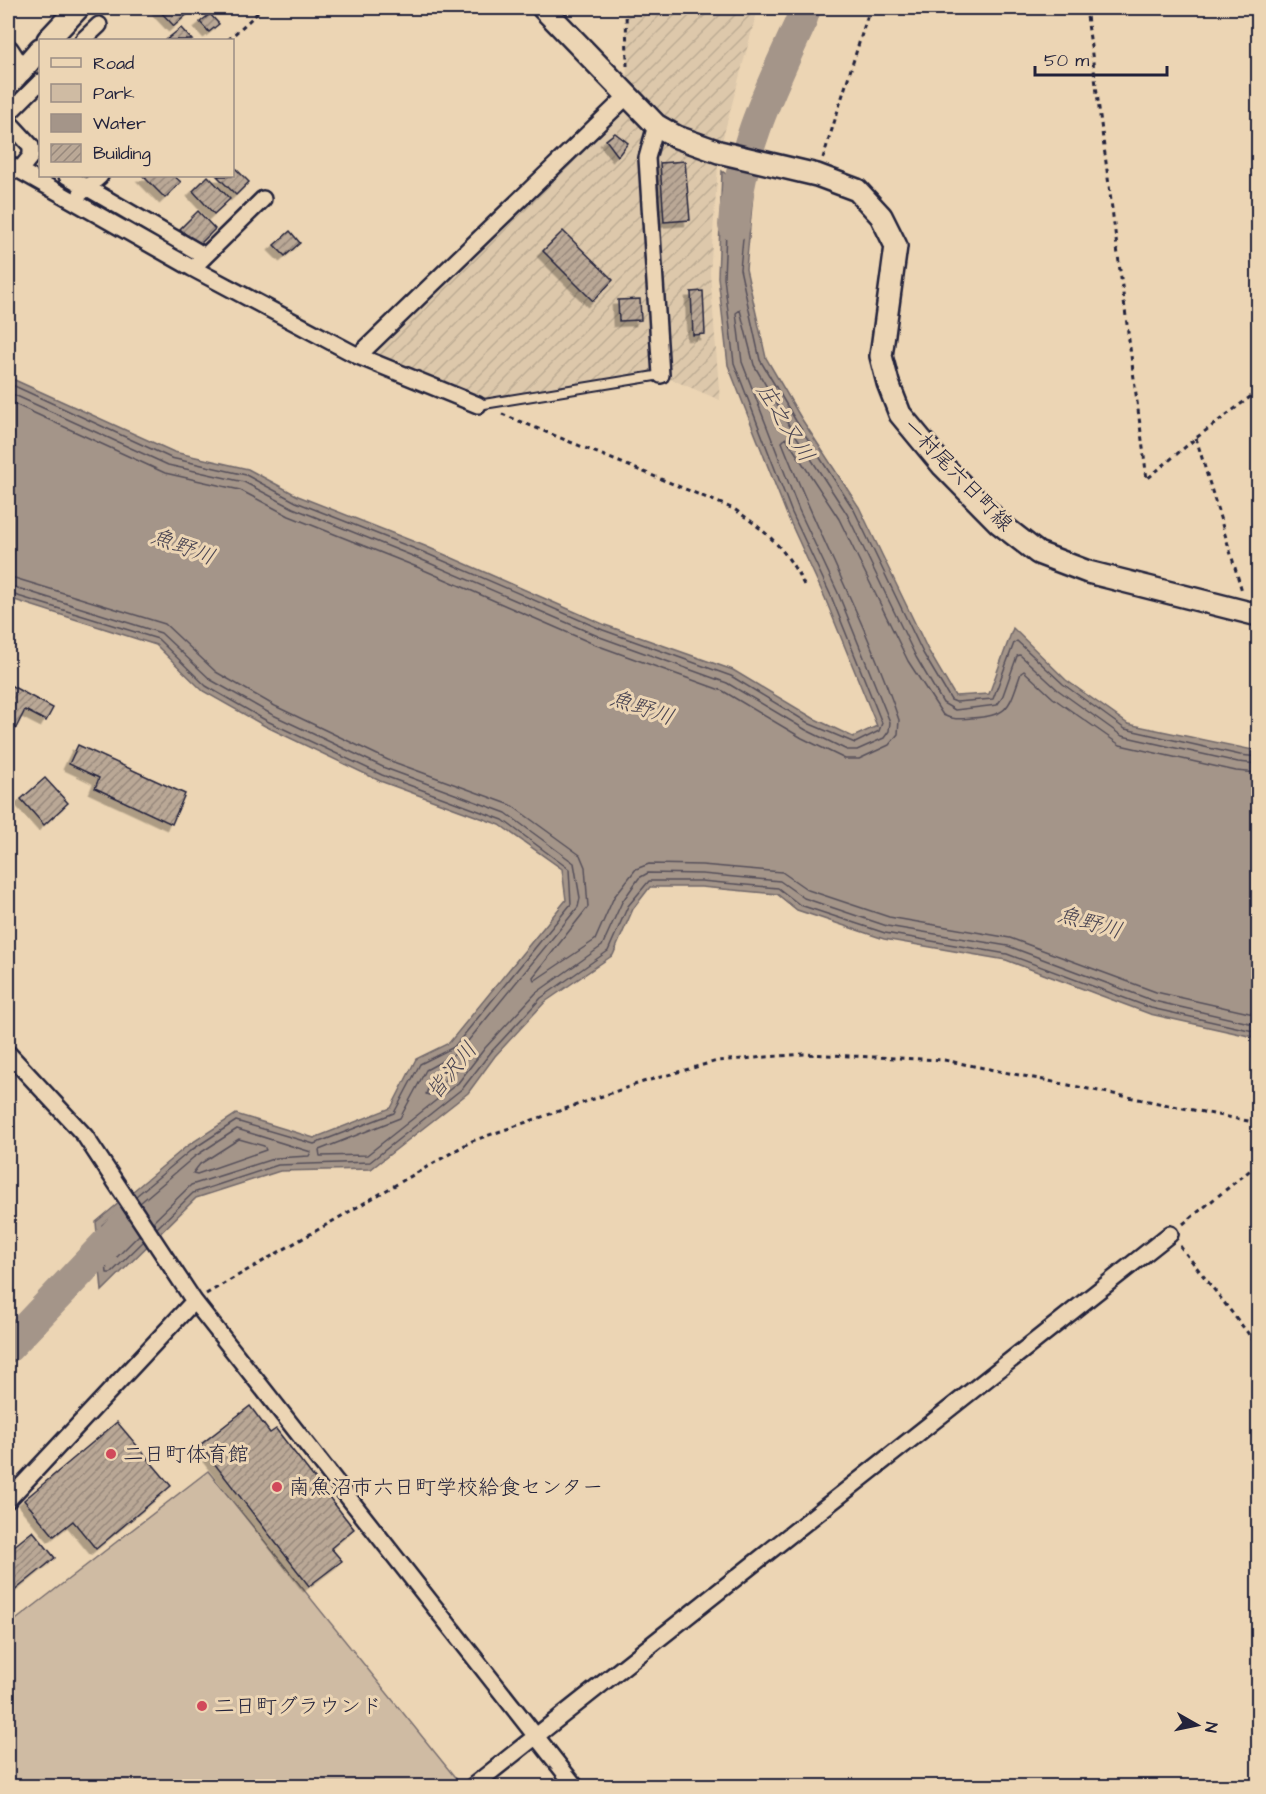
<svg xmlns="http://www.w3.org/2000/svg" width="1266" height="1794" viewBox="0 0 1266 1794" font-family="'Architects Daughter','Klee One',sans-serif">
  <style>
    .industrial { fill: url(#industrial-furrows) }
    .green { fill: #cfbba3; stroke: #786e6f; stroke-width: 1.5 }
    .water { fill: #a49589; stroke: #70676a; stroke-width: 1.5 }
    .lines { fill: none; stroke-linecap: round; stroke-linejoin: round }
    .shore { stroke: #56505a; stroke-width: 1.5 }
    .river { stroke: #a49589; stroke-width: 32 }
    .building { fill: url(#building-hatch); stroke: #22223b; stroke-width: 1.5; filter: url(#shadow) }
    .service-casing { stroke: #22223b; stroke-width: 12 }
    .minor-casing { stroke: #22223b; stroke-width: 20 }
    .tertiary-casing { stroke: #22223b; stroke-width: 24 }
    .secondary-casing { stroke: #22223b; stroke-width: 26 }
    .path { stroke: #22223b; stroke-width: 3; stroke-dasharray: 4.5 4.5; stroke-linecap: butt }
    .service { stroke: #ecd5b4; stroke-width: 8 }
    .minor { stroke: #ecd5b4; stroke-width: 15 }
    .tertiary { stroke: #ecd5b4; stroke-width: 20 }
    .secondary { stroke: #ecd5b4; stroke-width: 21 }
    .poi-dot { fill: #d1495b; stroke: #ecd5b4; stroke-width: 2 }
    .labels { text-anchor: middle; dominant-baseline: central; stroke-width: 6; stroke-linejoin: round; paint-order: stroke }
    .street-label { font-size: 21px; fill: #22223b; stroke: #ecd5b4 }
    .poi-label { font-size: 21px; fill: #22223b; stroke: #ecd5b4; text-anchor: start }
    .water-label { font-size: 22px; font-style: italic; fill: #494452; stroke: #ecd5b4 }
  </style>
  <defs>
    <pattern id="industrial-furrows" width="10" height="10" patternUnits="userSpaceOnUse" patternTransform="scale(1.5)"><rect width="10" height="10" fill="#ddc8ab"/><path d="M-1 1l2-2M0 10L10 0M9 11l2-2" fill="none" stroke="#bdac94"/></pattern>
    <pattern id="building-hatch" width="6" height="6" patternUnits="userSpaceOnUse" patternTransform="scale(1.5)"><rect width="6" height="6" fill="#baa896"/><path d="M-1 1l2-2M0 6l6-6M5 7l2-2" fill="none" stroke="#97887c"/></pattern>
    <filter id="shadow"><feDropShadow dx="-5.5" dy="5.5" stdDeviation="0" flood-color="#0004"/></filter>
  </defs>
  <rect width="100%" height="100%" fill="#ecd5b4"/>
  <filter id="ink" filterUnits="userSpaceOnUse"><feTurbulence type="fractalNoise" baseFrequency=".0167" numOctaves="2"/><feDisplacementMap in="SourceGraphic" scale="12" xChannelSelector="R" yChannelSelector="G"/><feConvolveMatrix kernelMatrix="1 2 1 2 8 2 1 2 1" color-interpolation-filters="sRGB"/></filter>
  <g filter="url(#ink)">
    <!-- industrial -->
    <path class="industrial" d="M626,8H758L719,152L710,273L720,400L661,375L478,405L358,356L627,96Z"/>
    <!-- green -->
    <path class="green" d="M208,1471L462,1786H8V1626Z"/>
    <!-- water -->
    <path class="water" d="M722,171L753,194L746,269L766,358L801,418L859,507L928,650L955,696L989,694L1013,628L1066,680L1128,724L1258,751V1038L1150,1014L1006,960L884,939L797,910L777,894L701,887H650L633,909L613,955L545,1002L495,1056L468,1093L371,1169L280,1171L196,1198L102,1291L96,1222L187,1146L236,1114L314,1138L391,1108L416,1059L449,1043L566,900L562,869L500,825L380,781L265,726L203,691L156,645L8,598V377L174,452L248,469L298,496L425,546L605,625L733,670L813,718L853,737L877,726L825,598L787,515L728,365L718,277Z"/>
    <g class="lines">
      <!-- shore -->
      <path class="shore" d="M8,383L171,458L246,475L296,502L423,552L603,630L731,676L810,724L855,743L879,731L882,723L831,596L792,513L734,363L724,277L728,188L731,185L747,198L740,269L760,360L796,421L854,510L923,653L951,700L956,702L993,699L1014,643L1017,641L1063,684L1125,729L1240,755L1258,757
        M8,392L168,465L244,482L293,508L420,559L600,637L727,683L806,730L847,750H857L884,738L889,731L890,722L838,593L799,510L742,362L736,313L740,310L754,365L789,425L847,514L916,657L943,703L955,710L997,705L1002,698L1017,656L1020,655L1058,690L1122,736L1238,762L1258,764
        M8,401L165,473L240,490L289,516L417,567L596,645L723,691L802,738L845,759H859L889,745L898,734L899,720C867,624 818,535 782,442L786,438L839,519L908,661L943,715C952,720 960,719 971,718C1010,716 1009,707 1021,673L1024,671L1053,698L1120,745L1236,771L1258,773
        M8,576L165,624L216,672L275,706L388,760L511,805L580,855L585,867L588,907L533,977L534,981L595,940L614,897L636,869L649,864L702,865L782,872L808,890L889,917L1010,938L1156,992L1258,1015
        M8,585L161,633L211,680L271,714L385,768L506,813L574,863L580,898L578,907L459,1052L426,1070L400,1118L319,1150L320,1156L367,1155L458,1083L485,1048L536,993L602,946L622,902L639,878L648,873L702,874L780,881L804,898L887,926L1008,946L1154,1001L1258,1025
        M8,593L158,639L206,686L267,721L382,775L503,820L569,869L571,904L454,1047L420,1064L394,1113L314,1144L236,1121L190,1151L136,1196
        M453,1066L457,1069L429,1095L426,1094L433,1076Z
        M239,1139L264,1146L266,1150L197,1174L193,1173L200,1164Z
        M140,1203L194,1157L237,1129L311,1152L309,1156L276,1158L191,1185L153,1222
        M122,1208L102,1225L107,1273H111L144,1241
        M126,1214L110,1228L113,1256L117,1257L139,1235
        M157,1228L193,1193L278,1165L370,1162L463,1088L491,1052L541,998L608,951L628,906L649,881H701L778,888L800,905L885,933L1007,954L1151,1008L1258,1032"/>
      <!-- river -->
      <path class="river" d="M734,225C739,152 770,89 800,24L805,8
        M8,1347L127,1222"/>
    </g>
    <!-- building -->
    <path class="building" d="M160,8H194L174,26L158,9Z
      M210,14L219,24L209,32L200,22Z
      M181,28L192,40H166Z
      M615,133L628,143L618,156L606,140Z
      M685,161L690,220L664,222L660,163Z
      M232,165L249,182L236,195L217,176H232Z
      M143,176H174L181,182L165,198Z
      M208,176L230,199L214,214L193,191Z
      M198,211L215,229L198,246L180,229Z
      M290,231L300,243L285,256L274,245Z
      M563,231L613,280L593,301L543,251Z
      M703,291L705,334L693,335L691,292Z
      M640,299L641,320L619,321L618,300Z
      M8,684L53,708L46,721L25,710L8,744Z
      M78,745L185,794L172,824L95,788L99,778L69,764Z
      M45,778L68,803L44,825L21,799Z
      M250,1406L270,1433L276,1429L354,1529L331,1548L342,1561L309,1586L200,1445Z
      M117,1422L171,1486L96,1549L73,1521L54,1536L24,1500Z
      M33,1531L55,1558L8,1596V1551Z"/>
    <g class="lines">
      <!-- service casing -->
      <g class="service-casing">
        <path id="service" d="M478,405L661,375"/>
      </g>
      <!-- minor casing -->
      <g class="minor-casing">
        <path id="minor" d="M83,40L99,25
          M8,114L40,82
          M8,121L31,146V156L19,171
          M656,125L647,158L661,375
          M8,164L192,268L358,356L478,405
          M67,176L205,256
          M81,193L100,176
          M199,262L263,199
          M358,356L627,96
          M8,1053L85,1136L194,1301L575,1786
          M8,1500L194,1301
          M473,1786L1170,1234"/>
      </g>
      <!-- tertiary casing -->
      <g class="tertiary-casing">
        <path id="tertiary" d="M8,86L21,71"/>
      </g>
      <!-- secondary casing -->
      <g class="secondary-casing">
        <path id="secondary" d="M543,8L656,125L677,137L719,152L817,175L857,190L881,216L896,246L881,356L888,383L900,414L943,466L999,523L1038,553L1088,572L1258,615
          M48,40L78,8
          M8,51L21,71L40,49"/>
      </g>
      <!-- path -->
      <path class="path" d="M626,8L627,66
        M1086,8L1147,479L1196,438L1258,391
        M228,40L263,8
        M823,158L870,8
        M502,414L734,509C769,533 787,550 806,589
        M1196,438L1242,591
        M1183,1224L1258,1164
        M1180,1246L1258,1346
        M206,1294L472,1141L643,1082L717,1061L804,1054L944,1060L1258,1123"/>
      <!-- service -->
      <use href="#service" class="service"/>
      <!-- minor -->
      <use href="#minor" class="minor"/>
      <!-- tertiary -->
      <use href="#tertiary" class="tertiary"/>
      <!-- secondary -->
      <use href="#secondary" class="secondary"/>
    </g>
  </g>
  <!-- markers -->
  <g class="poi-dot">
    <circle cx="111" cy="1454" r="6"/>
    <circle cx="277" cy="1487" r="6"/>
    <circle cx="202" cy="1706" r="6"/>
  </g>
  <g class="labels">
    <!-- street labels -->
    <g class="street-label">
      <text transform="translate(958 475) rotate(46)">一村尾六日町線</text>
    </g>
    <!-- poi labels -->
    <g class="poi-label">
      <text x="123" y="1454">二日町体育館</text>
      <text x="289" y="1487">南魚沼市六日町学校給食センター</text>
      <text x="214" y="1706">二日町グラウンド</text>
    </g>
    <!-- water labels -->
    <g class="water-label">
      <text transform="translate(785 423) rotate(58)">庄之又川</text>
      <text transform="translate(183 547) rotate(21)">魚野川</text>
      <text transform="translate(642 708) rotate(19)">魚野川</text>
      <text transform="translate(1090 923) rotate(16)">魚野川</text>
      <text transform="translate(452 1071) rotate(-51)">皆沢川</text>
    </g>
  </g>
  <!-- margin -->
  <rect width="1266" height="1794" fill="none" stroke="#ecd5b4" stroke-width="30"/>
  <rect x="15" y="15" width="1236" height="1764" fill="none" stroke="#22223b" stroke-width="2" filter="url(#ink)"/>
  <!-- legend -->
  <rect x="39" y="39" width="195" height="138" fill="#ecd5b4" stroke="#9b8d84" stroke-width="1.5"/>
  <rect x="51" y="58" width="30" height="9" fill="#ecd5b4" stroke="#9b8d84" stroke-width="1.5"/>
  <text x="93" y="69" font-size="18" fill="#22223b">Road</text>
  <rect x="51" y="84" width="30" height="18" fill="#cfbba3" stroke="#9b8d84" stroke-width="1.5"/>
  <text x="93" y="99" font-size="18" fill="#22223b">Park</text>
  <rect x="51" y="114" width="30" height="18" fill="#a49589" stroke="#9b8d84" stroke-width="1.5"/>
  <text x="93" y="129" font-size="18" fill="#22223b">Water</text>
  <rect x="51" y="144" width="30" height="18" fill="url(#building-hatch)" stroke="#9b8d84" stroke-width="1.5"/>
  <text x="93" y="159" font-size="18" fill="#22223b">Building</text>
  <!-- north arrow -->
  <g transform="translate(1197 1725) rotate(99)" stroke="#ecd5b4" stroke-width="4.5" paint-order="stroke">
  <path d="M0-4.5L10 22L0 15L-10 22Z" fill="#22223b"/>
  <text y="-9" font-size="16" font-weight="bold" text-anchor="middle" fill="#22223b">N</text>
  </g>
  <!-- scale -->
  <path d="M1035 66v9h132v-9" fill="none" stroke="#22223b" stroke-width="3"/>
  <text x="1044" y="66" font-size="18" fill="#22223b" stroke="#ecd5b4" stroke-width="4.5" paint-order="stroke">50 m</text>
</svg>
